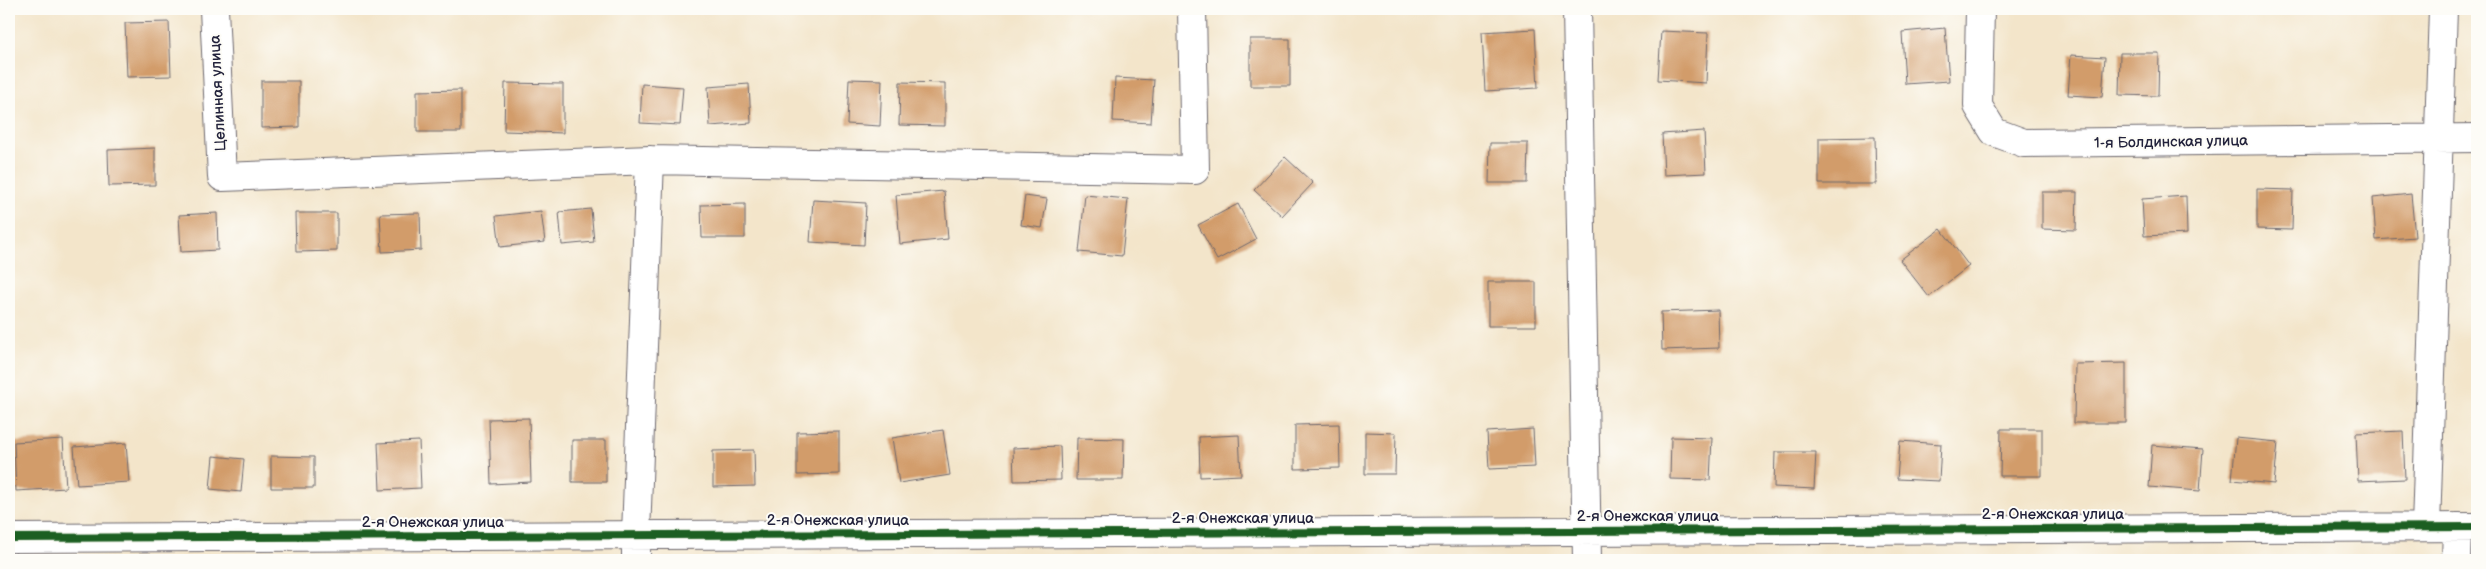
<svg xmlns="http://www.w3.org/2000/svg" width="2486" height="569" viewBox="0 0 2486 569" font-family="'Balsamiq Sans',sans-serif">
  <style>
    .building { fill: #d29c6b }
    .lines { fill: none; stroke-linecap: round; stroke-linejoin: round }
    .minor-casing { stroke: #6b666d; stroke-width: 30 }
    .minor { stroke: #fff; stroke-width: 28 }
    .cycleway-casing { stroke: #fdfcf7; stroke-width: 11 }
    .cycleway { stroke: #1b5e20; stroke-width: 8 }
    .labels { text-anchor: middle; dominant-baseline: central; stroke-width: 4; stroke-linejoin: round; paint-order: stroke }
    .street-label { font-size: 15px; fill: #22223b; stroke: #fdfcf7 }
  </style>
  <rect width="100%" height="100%" fill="#fdfcf7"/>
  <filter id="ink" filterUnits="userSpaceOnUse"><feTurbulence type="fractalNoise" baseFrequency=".02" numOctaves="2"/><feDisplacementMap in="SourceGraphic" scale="10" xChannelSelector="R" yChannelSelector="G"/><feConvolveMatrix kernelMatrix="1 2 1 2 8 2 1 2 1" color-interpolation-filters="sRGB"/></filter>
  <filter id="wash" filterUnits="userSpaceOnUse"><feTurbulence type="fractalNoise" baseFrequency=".0096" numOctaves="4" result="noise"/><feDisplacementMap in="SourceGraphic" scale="20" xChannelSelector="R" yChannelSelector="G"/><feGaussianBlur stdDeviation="1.12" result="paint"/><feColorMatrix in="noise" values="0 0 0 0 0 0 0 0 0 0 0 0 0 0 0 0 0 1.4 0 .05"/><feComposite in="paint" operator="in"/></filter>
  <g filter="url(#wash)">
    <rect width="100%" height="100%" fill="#f3e5ca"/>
    <g id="blocks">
      <!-- building -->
      <path class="building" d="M169,22L171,76L127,77L125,23Z
        M1945,28L1949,81L1905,84L1902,32Z
        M1535,29L1538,88L1485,91L1482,32Z
        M1661,31L1708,33L1706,83L1658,80Z
        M1250,39H1290V86H1250Z
        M2120,53H2159L2158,96L2119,95Z
        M2071,55L2105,57L2102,97L2068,95Z
        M1115,78L1154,80L1151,123L1113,121Z
        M849,79L882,80L880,126L847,124Z
        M261,81H299V127L261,128Z
        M900,82L945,83V126L899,125Z
        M505,83L563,84V133L504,131Z
        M642,84L683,87L680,125L640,123Z
        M749,84L751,123L710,126L708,87Z
        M461,90V132H417V91Z
        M1704,131L1706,173L1664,175L1662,134Z
        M1875,137L1876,184H1819V138Z
        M1490,143H1528L1527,183H1489Z
        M155,148V185L109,186L108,150Z
        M1285,157L1313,183L1282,216L1254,190Z
        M2257,189L2293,190L2292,230L2257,229Z
        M944,191L948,239L900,244L896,195Z
        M2042,192H2077L2076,230L2042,229Z
        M2411,194L2415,237L2376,240L2373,198Z
        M1085,195L1128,199L1122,256L1079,252Z
        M1025,196L1047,199L1042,228L1021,225Z
        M2186,196L2187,234L2144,236L2142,199Z
        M813,200L866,203L864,245L810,242Z
        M745,204V238H702L701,205Z
        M1238,204L1256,239L1217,260L1198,225Z
        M591,209L594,242L562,245L559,212Z
        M541,211L545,242L500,247L496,216Z
        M217,213L218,250L181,252L179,215Z
        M295,213H337V251L296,252Z
        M420,213L421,250L382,252L380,214Z
        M1941,229L1969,266L1929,297L1900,260Z
        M1488,282H1536V326H1488Z
        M1718,310L1719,348L1662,350L1661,312Z
        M2126,363V423H2074L2075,364Z
        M529,418L531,482L491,484L489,419Z
        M1339,424L1340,468L1295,469V425Z
        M1533,429L1535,467L1489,469L1487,432Z
        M2001,429H2042V476H2000Z
        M943,430L950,475L899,483L892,438Z
        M839,431V474L797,475V432Z
        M2403,431L2405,479L2358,481L2356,433Z
        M1365,432L1396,433L1395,474H1365Z
        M1239,435L1241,475L1200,477L1199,437Z
        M1671,437L1712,438L1710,480L1670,479Z
        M1077,438L1124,439L1123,480H1076Z
        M2236,438L2278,442L2274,484L2232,480Z
        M63,439L66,488L16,491L14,442Z
        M572,440H606V482H572Z
        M419,441L421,488L380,490L378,443Z
        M1900,441L1941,444L1939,481L1897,479Z
        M126,443L129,482L77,485L74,447Z
        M2152,445L2203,449L2200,491L2149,487Z
        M1060,446L1061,480L1014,481L1013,448Z
        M754,450L755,486L713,487V451Z
        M1775,452H1816L1814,489L1774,487Z
        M213,456L244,459L241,492L210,489Z
        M271,456L314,457V488H271Z"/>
    </g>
  </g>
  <g filter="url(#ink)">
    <use href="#blocks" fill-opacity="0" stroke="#6b666d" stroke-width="1"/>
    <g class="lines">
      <!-- minor casing -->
      <g class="minor-casing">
        <path id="minor" d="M214,9L222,177L650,160L1195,170L1192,9
          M1577,9L1587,560
          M1980,9L1978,106L1994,132L2024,143L2477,138
          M2426,527L2443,9
          M9,538L2477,527
          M636,560V534L650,160
          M2456,560L2457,527"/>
      </g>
      <!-- minor -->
      <use href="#minor" class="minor"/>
      <!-- cycleway casing -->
      <g class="cycleway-casing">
        <path id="cycleway" d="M9,538L2477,527"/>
      </g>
      <!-- cycleway -->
      <use href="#cycleway" class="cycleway"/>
    </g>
  </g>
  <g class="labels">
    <!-- street labels -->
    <g class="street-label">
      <text transform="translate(218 93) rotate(-93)">Целинная улица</text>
      <text transform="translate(2171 142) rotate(-1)">1-я Болдинская улица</text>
      <text x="2053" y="514">2-я Онежская улица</text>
      <text x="1648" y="516">2-я Онежская улица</text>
      <text x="1243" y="518">2-я Онежская улица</text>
      <text x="838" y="520">2-я Онежская улица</text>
      <text x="433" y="522">2-я Онежская улица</text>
    </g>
  </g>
  <!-- margin -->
  <rect width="2486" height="569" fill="none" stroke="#fdfcf7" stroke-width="30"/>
</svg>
